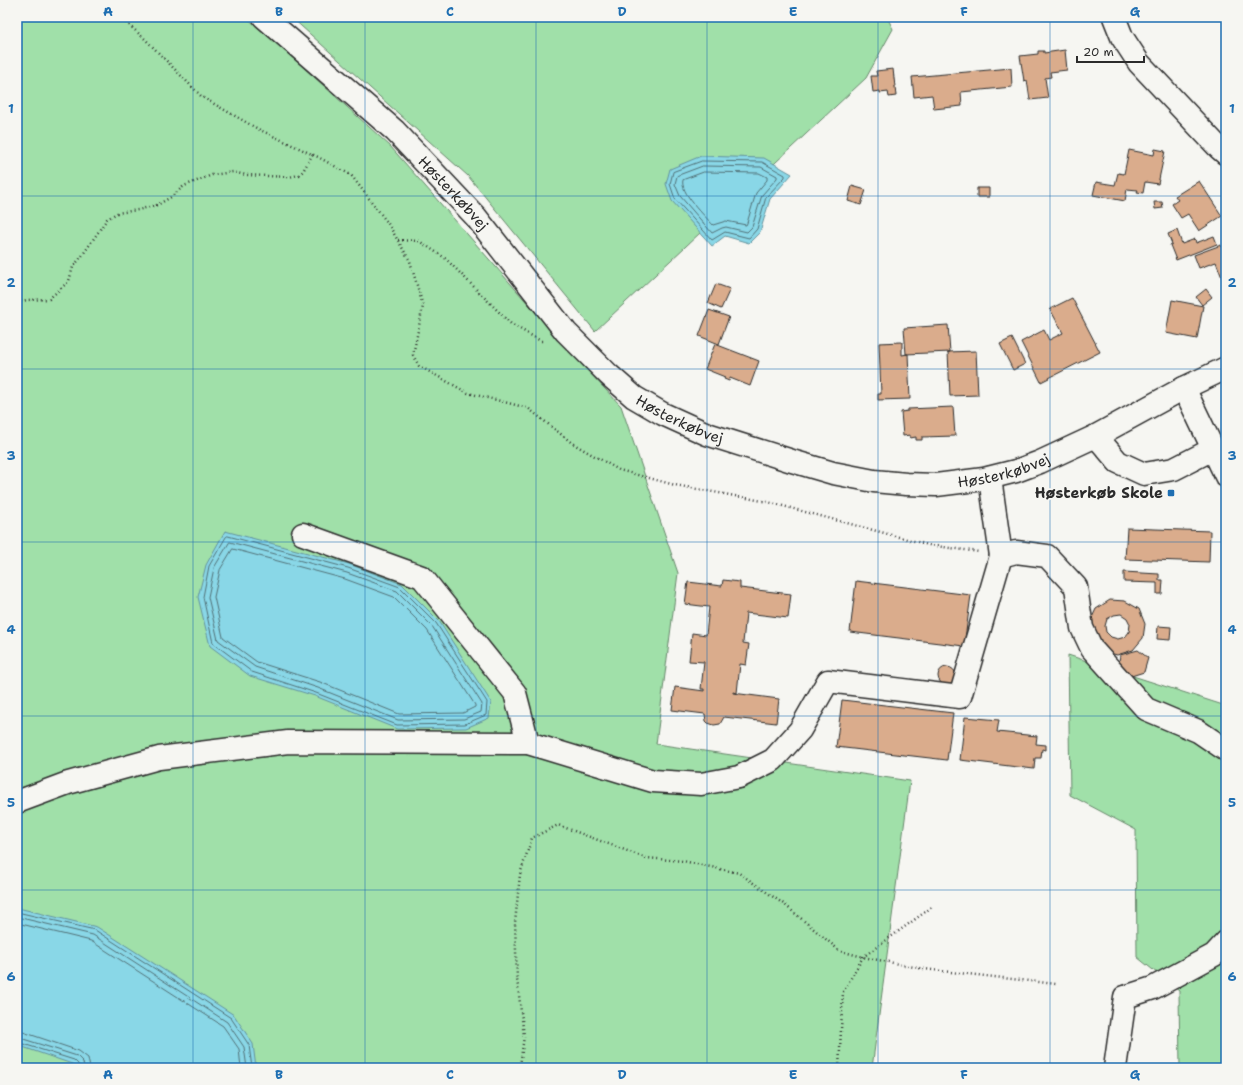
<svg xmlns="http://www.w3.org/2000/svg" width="1243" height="1085" viewBox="0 0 1243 1085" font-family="'Shantell Sans',sans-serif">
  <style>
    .green { fill: #a0e0a9; stroke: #66866a }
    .water { fill: #89d7e7; stroke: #63929c }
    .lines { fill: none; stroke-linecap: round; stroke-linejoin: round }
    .shore { stroke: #517076; stroke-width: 1 }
    .building { fill: #daac8c; stroke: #2b2b2b; fill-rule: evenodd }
    .minor-casing { stroke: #2b2b2b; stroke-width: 25 }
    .path { stroke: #2b2b2b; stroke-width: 2.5; stroke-dasharray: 1 3; stroke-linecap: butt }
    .minor { stroke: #f6f6f2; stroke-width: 22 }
    .grid { fill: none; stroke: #1f6fb2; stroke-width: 1; stroke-opacity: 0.55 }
    .poi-dot { fill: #1f6fb2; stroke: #f6f6f2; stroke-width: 1.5 }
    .labels { text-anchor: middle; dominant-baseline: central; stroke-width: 3.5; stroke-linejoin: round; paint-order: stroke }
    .street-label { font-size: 15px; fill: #2b2b2b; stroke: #f6f6f2 }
    .poi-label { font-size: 15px; font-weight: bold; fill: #2b2b2b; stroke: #f6f6f2; text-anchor: end }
    .neatline { fill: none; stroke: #1f6fb2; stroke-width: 1.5 }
    .grid-label { font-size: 13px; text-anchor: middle; font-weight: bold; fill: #1f6fb2 }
  </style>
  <rect width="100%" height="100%" fill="#f6f6f2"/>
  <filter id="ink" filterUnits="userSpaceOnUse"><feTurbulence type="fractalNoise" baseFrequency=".025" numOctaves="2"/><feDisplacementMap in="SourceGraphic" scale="8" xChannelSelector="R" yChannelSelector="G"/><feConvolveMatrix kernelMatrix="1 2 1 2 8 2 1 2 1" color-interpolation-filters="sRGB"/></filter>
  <g filter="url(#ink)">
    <!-- green -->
    <path class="green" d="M17,17H246L302,66L390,146L573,355L621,406L678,573L656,744L910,781L872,1068H17Z
      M291,17H887L893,29L866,78L595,331L468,176Z
      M1068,655L1226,706V1068H1180L1179,991L1137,957L1136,830L1070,795Z"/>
    <!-- water -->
    <path class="water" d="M701,156L764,158L792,174L770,199L760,232L749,243L725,236L712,246L672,201L666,184L670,169Z
      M225,531L349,564L402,584L439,621L491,702L489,718L466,728L397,729L315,696L250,676L210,646L198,597L206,565Z
      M18,908L97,927L234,1015L253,1044L256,1068H77L72,1064L17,1045V909Z"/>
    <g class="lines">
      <!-- shore -->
      <path class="shore" d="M702,161L762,162L785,175V177L766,197L757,229L749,238L725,232L712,240L675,199L670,184L673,172Z
        M703,166L761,167L777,176V178L762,195L752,227L747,232L726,227L722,228L712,233L680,196L675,184L677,176Z
        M704,172L759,173L767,177V180L756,193L747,223L746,225L726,221L713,225C705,216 679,192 683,180Z
        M228,536L348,568L400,587L436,623L487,702L486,715L465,724L397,725L316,693L252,672L213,643L203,597L209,566L226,537Z
        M230,542L347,573L397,591L432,626L482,704L481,712L464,719L398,720L318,688L255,667L218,640L208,597L214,568Z
        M233,549L345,579L394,597L427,630L475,705V707L463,713L399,714L320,682L257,662L223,637L214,597L220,570Z
        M17,912L95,930L231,1018L249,1045L252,1068
        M17,917L93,935L227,1022L244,1047L247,1068
        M17,923L91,941L223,1026L239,1049L241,1068
        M17,1031L23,1032L79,1051L88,1058L90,1068
        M17,1037L77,1056L83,1062L84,1068
        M17,1042L74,1060L78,1064L79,1068"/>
    </g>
    <!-- building -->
    <path class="building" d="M1065,50L1067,70L1050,72L1051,77L1045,78L1048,98L1030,100L1027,80L1024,81L1020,56L1038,54V51H1044V53Z
      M1011,68L1012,87L961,92L962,106L934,109L932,95L914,97L912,77Z
      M893,69L896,96L889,97L888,92L880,93V91L873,92L871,76H877L876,71Z
      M1155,149L1165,151L1158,184L1145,182L1143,193L1137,192L1138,190L1127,189L1125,201L1093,195L1096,182L1115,185L1118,173L1124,174L1129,150L1154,155Z
      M1199,181L1222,216L1199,231L1188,214L1181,218L1172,204L1178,200L1175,196Z
      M852,186L866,190L861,205L848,201Z
      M977,188H989V197H977Z
      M1154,202H1162L1163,208L1155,209Z
      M1177,230L1182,244L1195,239L1196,243L1214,236L1217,244L1176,260L1170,245L1172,244L1168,234Z
      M1221,245L1226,257V288L1216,262L1199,268L1194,255Z
      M716,284L730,289L721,309L708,303Z
      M1206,289L1212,297L1202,305L1196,297Z
      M1072,298L1100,352L1041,382L1021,342L1044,330L1049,340L1063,333L1050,309Z
      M1172,300L1203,306L1197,339L1166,333Z
      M709,310L729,317L719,344L699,336Z
      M948,325L950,352L906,354L904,328Z
      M1012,338L1025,364L1013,370L1000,344Z
      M902,342V355L908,354L910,399L878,400V394H881L879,343Z
      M715,344L759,361L750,386L730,378L729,381L724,379L725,377L705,369Z
      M976,351L978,395L950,396L948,352Z
      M953,407L955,436L922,437V440H916V437L910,438V435L903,436L901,412L908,411V409Z
      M1127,528L1210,531L1209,562L1125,559Z
      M1124,572L1159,574V580H1163L1162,594H1157V583L1124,582Z
      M723,580L740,582V588L791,594L788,618L746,613L743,643L749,644L746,665L740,664L737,693L733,692V693L779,699L776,723L724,717L720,724L714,725L708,723L706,721L705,714L672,710L675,687L704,691V689H701L704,662L689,661L692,633L706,635L709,607L685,604L688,582L722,586Z
      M856,581L971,595L964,646L850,632Z
      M1110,600L1125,601L1139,609L1145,624L1143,638L1133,650L1117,655L1103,651L1090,622L1096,609ZM1121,614L1127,618L1130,624L1129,632L1125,637L1118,639L1111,637L1106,632L1105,626L1107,619L1114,615Z
      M1158,626L1171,627L1170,640L1157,639Z
      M1138,650L1148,658L1144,672L1128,677L1118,668L1120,655Z
      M938 676a9 9 0 1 1 18 0a9 9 0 1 1-18 0Z
      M842,700L953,713L947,760L836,747Z
      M965,717L999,720L997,732L1037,736L1036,744L1046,745V750L1042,749L1041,758H1035L1034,769L960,760Z"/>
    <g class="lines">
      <!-- minor casing -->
      <g class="minor-casing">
        <g id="minor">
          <path id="s1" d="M264,17L395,131L476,217L566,332L609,375L634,397L663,414L707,434L792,461L833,473L874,481L906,484L936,485L984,479L1016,471L1040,462L1096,436L1184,388L1226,368"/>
          <path d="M1114,17L1122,37L1139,63L1219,148L1226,154"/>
          <path d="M1184,388L1226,476"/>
          <path d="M1096,436L1118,462L1144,474L1174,469L1213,449"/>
          <path d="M303,534L422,577L515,693L528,743"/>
          <path d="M1001,556L1016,552L1047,556L1076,587L1082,628L1092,649L1146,709L1198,731L1226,750"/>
          <path d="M17,802L68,783L159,758L288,742L528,743L653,781L701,784L739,777L773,760L800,730L828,681L960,697L1001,556L990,478"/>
          <path d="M1115,1068L1125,997L1153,988L1214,955L1226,942"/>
        </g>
      </g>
      <!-- path -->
      <path class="path" d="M120,17L145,39L202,97L258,129L318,157L351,175L387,222L410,261L423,306L413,355L419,366L468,393L528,408L572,443L619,470L675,485L768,502L929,545L979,552
        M398,240L419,241L445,258L511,324L541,341H545
        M17,302L27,300L49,299L69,281L73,267L82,256L107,219L117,213L138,210L157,205L171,197L184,186L212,175L233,172L246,175L289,177L299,175L303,171L313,154
        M518,1068L520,1066L524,1036L517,979L515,923L520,874L532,838L558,825L646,858L683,861L739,873L785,905L840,951L863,957L924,969L1056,984
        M839,1068L843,992L863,957L932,907"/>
      <!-- minor -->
      <use href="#minor" class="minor"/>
    </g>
  </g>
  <!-- grid -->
  <path class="grid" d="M193,17V1068M365,17V1068M536,17V1068M707,17V1068M878,17V1068M1050,17V1068M17,196H1226M17,369H1226M17,542H1226M17,716H1226M17,890H1226"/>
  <!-- markers -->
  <rect class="poi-dot" x="1167" y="489" width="8" height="8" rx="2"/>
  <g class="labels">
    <!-- street labels -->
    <g class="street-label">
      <text stroke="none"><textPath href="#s1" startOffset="259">Høsterkøbvej</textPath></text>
      <text stroke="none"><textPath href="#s1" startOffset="583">Høsterkøbvej</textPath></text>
      <text stroke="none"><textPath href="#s1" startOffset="919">Høsterkøbvej</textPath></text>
    </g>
    <!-- poi labels -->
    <g class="poi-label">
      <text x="1163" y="493">Høsterkøb Skole</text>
    </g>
  </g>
  <!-- margin -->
  <rect width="1243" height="1085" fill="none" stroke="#f6f6f2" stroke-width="44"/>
  <!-- scale -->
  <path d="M1077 56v6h67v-6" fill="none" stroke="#2b2b2b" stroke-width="2"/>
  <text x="1083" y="56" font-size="12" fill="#2b2b2b" stroke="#f6f6f2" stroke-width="3" paint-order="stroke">20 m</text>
  <rect x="22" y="22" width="1199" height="1041" class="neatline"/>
  <g class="grid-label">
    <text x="108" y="16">A</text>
    <text x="279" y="16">B</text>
    <text x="450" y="16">C</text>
    <text x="622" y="16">D</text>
    <text x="793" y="16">E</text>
    <text x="964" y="16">F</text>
    <text x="1135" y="16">G</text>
    <text x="11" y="113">1</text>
    <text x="1232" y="113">1</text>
    <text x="11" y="287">2</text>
    <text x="1232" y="287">2</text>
    <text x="11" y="460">3</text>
    <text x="1232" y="460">3</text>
    <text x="11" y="634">4</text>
    <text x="1232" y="634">4</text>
    <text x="11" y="807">5</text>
    <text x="1232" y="807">5</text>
    <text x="11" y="981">6</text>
    <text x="1232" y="981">6</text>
    <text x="108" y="1079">A</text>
    <text x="279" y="1079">B</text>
    <text x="450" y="1079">C</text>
    <text x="622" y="1079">D</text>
    <text x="793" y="1079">E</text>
    <text x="964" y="1079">F</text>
    <text x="1135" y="1079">G</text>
  </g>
</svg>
